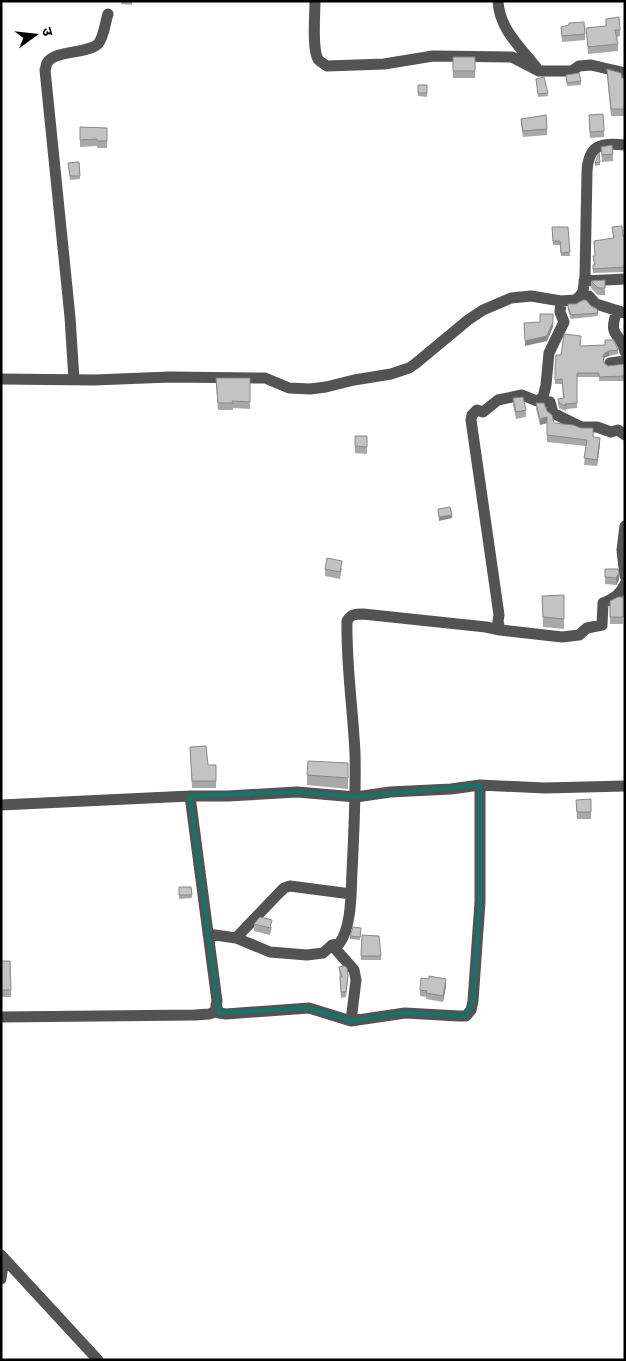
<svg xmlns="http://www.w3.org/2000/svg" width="626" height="1361" viewBox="0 0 626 1361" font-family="Jost,'Noto Sans Devanagari',sans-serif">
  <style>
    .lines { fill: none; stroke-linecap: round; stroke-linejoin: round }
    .minor { stroke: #535353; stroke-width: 11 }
    .wall { fill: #a8a8a8 }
    .shaded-wall { fill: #888 }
    .building { fill: #c3c3c3; stroke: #888 }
    .marked { fill: none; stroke: #0f766e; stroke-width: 4; stroke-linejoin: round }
  </style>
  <rect width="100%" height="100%" fill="#fff"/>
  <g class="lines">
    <!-- minor -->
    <path class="minor" d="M315,1C315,14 312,49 318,59C320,62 324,64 327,66L384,64L433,56L512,57L539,71H572L579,66L591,65L625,73
      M498,1C499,28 520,47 536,67
      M584,281L625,279
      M580,296H589L596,304L625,313
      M617,311C607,339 621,331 625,352
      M610,363L625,361
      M1,379L94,380L170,377L265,378L289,388L310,389L326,387L354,380L391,374L409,368L415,364L468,320L483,310L511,298L531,296L561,301L575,300L580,296L583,291L585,276L587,172C588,145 601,142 625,145
      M74,380L70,317L45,70C46,68 46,65 47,63C54,50 87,54 98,44C104,37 105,23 108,14
      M537,401L550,402L553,413L581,427H597L611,432L618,430L625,435
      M625,526L622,550L625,576
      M500,630L562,637L579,635L587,628L602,625L603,603C614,598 620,595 625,584
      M1,805L190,796H228L297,792L356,797L390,792L451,789L480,785L545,788L625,786
      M208,934L236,938L270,952L307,955L323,953L332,945L339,944C352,927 351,892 352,871C354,832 356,793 355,753C353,710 346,664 347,621C351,614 355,614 363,614L486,627L500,630L498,621L499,615L471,420L472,415L477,410L483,412L498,400L522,395L537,401L543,397L546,385L549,353L564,322L560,312L561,301
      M236,938L279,893L284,888L290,886L351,894
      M216,1005L219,1013L226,1014L309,1008L351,1021L356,980L354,970L332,945
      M1,1017L195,1015L209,1014L215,1012L217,1001L190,796
      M351,1021L405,1013L459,1016H466L471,1010L473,1001L480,902V785
      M1,1255L98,1360
      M1,1279L4,1258"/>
  </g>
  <!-- wall -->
  <path class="wall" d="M121,1H132V5L121,4Z
    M606,19L620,30V36L617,37L618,44V51L588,54L586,28L606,26Z
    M561,27L585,34V40L562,42Z
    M453,57H475V78H453Z
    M607,69L622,78H625V116H611L607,76Z
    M566,75L581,81V85L567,86Z
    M536,79L548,93V96L538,97Z
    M418,85H427V97L418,96Z
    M521,119L547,129V135L523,137L521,125Z
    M589,121L604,131V137L590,138Z
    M80,127L107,128V148H97V146L80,147Z
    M601,147L613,154V161L602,162Z
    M79,162L80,179L70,180L68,163Z
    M600,162V165L595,166V163Z
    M552,227H568L570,256H561L560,245H553Z
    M612,227L623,236H625V272L593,273V265H594L593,256H595L594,241L613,239Z
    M605,280V295H598L591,288V281Z
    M568,304L591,306L597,309L598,316L571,319L568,311Z
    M580,346L618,350V354L609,356L605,357L603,360L604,363L608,366L625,364V381H599V377H577V408L566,409V411L559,408L558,404V399L563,398L562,384H555V369L561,355Z
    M250,378V409L233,408V410H218L216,385Z
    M513,398L526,410V417L516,419L513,405Z
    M536,403L547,411L554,423L593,438L600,444L597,466L584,465L586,446L547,442V423L540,425L536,409Z
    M355,436H367V454L355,453Z
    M342,568L340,579L325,576V569Z
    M605,569L619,580L616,585L605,584Z
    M564,595V629L543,627L542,596Z
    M623,597V624H610V601Z
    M190,747L208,765H216V788H192Z
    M348,763V789L307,785V775Z
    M576,800L591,812V819H577Z
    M179,887H191L192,898L179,899Z
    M254,924L272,927L270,935L254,931Z
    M361,932L360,940L350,939V936Z
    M362,935L381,956V960H361Z
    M1,961H10L11,997H1Z
    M339,967L348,980L346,997L341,998Z
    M446,986L443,1002L426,999V997L420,996V990Z"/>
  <!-- shaded-wall -->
  <path class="shaded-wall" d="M553,322V327L547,341L525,346V341Z
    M609,351V356L605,357L603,361V356L605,353Z
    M547,417V423L540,425V419Z
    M600,438V444L597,466V460Z
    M452,515V518L439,521V517Z
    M619,573V580L616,585V578Z
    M446,979V986L443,1002V996Z"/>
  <!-- building -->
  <path class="building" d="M619,17L620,30H615L618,44L588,47L586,28L606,26V19Z
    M584,22L585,34L562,36L561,27L569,25V23Z
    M453,57H475V71H453Z
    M607,69L621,73L622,78H625V109H611Z
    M579,73L581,81L567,83L566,75Z
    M544,77L548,93L538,94L536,79Z
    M418,85H427V93H418Z
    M603,114L604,131L590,132L589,115Z
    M546,115L547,129L523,131L521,119Z
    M80,127L107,128V141H97V139L80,140Z
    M612,145L613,154L602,155L601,147Z
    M599,153L600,162L595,163Z
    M79,162L80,176H70L68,163Z
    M622,226L623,236H625V267L593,269V265H595L593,256H595L594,241L614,238L612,227Z
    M552,227H568L570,252L561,253L560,241H553Z
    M605,280V288H598L591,281Z
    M583,300H586L591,306L597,309L598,313L571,315L568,307V304H576Z
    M540,314H553V322L547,336L525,341L524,323L540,322Z
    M564,334L581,336L580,346L605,345V340H614L618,350L609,351L605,353L603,356L604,363L608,366L625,364V376L599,377V373H577V403L565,404L566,406L559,403L558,399L564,398L562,379L555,380V369L556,355H561Z
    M216,378H250V402L232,401L233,403H218Z
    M523,397L526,410L516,412L513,398Z
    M536,403H544L547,411L552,415L554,423L573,425L581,428H593V437L600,438L597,460L584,458L587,440L547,435V417L540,419Z
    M355,436H367V447L355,446Z
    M450,507L452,515L439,517L438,509Z
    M327,558L342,561L340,572L325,569Z
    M605,569H618L619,573L616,578L605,577Z
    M564,595V619L543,617L542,596Z
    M618,597H623V617H610V601Z
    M206,746L208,765H216V781H192L190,747Z
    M308,761L348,763V778L307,775Z
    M591,799V812H577L576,800Z
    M179,887H191L192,895H179Z
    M260,917L272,920L270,928L254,924Z
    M353,927L361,928L360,937L350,936Z
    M362,935L379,936L381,956H361Z
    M1,961H10L11,990H1Z
    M345,966L347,968L348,975L346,992H341L340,977H342L339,967Z
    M429,976L446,979L443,996L426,993L427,991L420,990L421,978L429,979Z"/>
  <!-- marked area -->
  <path class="marked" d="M480,785V902L473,1001L466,1016L405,1013L351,1021L309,1008L219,1013L190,796L297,792L356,797Z"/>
  <!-- border -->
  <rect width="626" height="1361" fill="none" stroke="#000000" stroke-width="5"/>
  <!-- north arrow -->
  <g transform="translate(35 35) rotate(75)" stroke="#ffffff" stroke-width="4" paint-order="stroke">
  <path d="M0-4L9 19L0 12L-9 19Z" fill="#000000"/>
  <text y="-8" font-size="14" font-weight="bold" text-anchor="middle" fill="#000000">उ</text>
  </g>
</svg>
